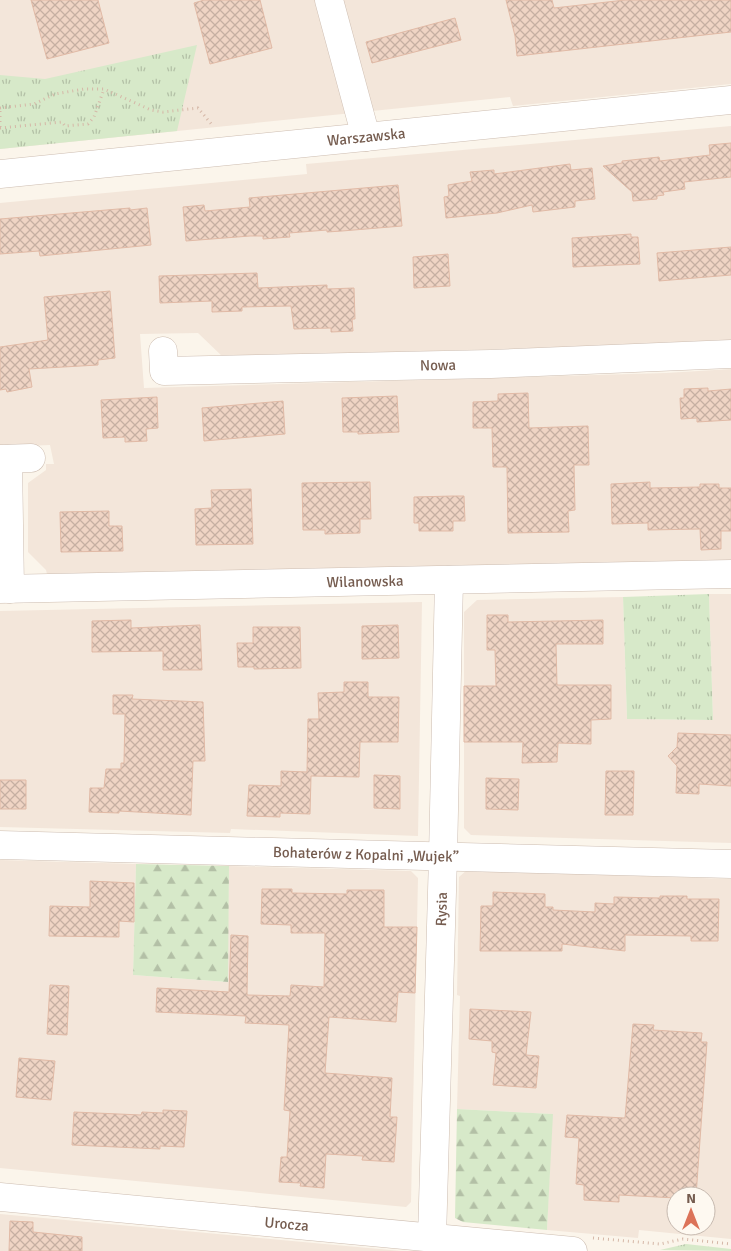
<svg xmlns="http://www.w3.org/2000/svg" width="731" height="1251" viewBox="0 0 731 1251" font-family="Signika,sans-serif">
  <style>
    .residential { fill: #f3e6da; fill-rule: evenodd }
    .grass { fill: url(#grass-tufts) }
    .forest { fill: url(#forest-firs) }
    .building { fill: url(#building-cross-hatch); stroke: #e1baa6 }
    .lines { fill: none; stroke-linecap: round; stroke-linejoin: round }
    .minor-casing { stroke: #cdbdb1; stroke-width: 29 }
    .path { stroke: #d5b7a7; stroke-width: 3; stroke-dasharray: 1 4; stroke-linecap: butt }
    .minor { stroke: #fff; stroke-width: 28 }
    .labels { text-anchor: middle; dominant-baseline: central; stroke-width: 4; stroke-linejoin: round; paint-order: stroke }
    .street-label { font-size: 15px; fill: #755c4f; stroke: #fef9f1 }
  </style>
  <defs>
    <pattern id="grass-tufts" width="24" height="20" patternUnits="userSpaceOnUse" patternTransform="scale(1.25)"><rect width="24" height="20" fill="#d7e9c9"/><path d="M3 7l-1-3M5 7V3M7 7l1-3M15 17l-1-3M17 17v-4M19 17l1-3" fill="none" stroke="#b3c0a6"/></pattern>
    <pattern id="forest-firs" width="22" height="20" patternUnits="userSpaceOnUse" patternTransform="scale(1.25)"><rect width="22" height="20" fill="#d7e9c9"/><path d="M5 1l3.5 6h-7zM16 11l3.5 6h-7z" fill="#b3c0a6"/></pattern>
    <pattern id="building-cross-hatch" width="8" height="8" patternUnits="userSpaceOnUse" patternTransform="scale(1.25)"><rect width="8" height="8" fill="#efd4c4"/><path d="M0 0l8 8M0 8l8-8" fill="none" stroke="#c6afa2"/></pattern>
  </defs>
  <rect width="100%" height="100%" fill="#fbf5eb"/>
  <!-- residential -->
  <path class="residential" d="M0,0H731V84L513,106L510,97L0,149Z
    M731,126V341L670,344L223,357L198,333L140,334L144,388L666,373L731,369V561L47,574L46,570L28,552V483L46,470V464H54L50,445L0,447V203L307,174L306,164Z
    M709,594H731V843L471,835L464,828V612L477,600L623,597L627,719L713,720Z
    M422,602L418,836L231,829L230,833L0,827V611Z
    M0,860L136,864L133,975L227,982L229,866L411,871L418,878L411,1202L406,1207L0,1168Z
    M467,870L731,879V1239L639,1230L638,1238L547,1230L552,1114L457,1109L460,996L457,995L459,877ZM676,1196H706V1226H676Z
    M0,1214L401,1251H0Z"/>
  <!-- grass -->
  <path class="grass" d="M197,45L177,131L0,149V75L45,79Z
    M709,594L713,720L627,719L623,597Z
    M686,1244L731,1249V1251L660,1250Z"/>
  <!-- forest -->
  <path class="forest" d="M136,864L229,866L228,982L133,975Z
    M457,1109L553,1114L547,1230L463,1222L455,1218Z"/>
  <!-- building -->
  <path class="building" d="M31,0H98L109,43L47,59Z
    M204,0H260L272,48L210,64L194,3Z
    M506,0H552L554,8L625,0H731V32L517,56L515,36Z
    M455,18L461,40L372,63L366,42Z
    M731,143V177L684,182L685,189L663,192L664,195L657,196V199L633,201L632,192L603,166L622,163V161L659,157L660,161L710,155L709,145Z
    M570,164L571,170L592,168L595,199L575,201V207L533,212L532,205L497,213L446,218L444,197L449,196L448,185L472,181L470,172L494,170V174Z
    M398,185L402,226L342,231L327,232V230L289,233L290,237L263,239V236H250L186,241L183,207L204,205L205,211L250,207L249,198Z
    M130,208V210L147,208L151,245L40,256L39,251L0,254V219Z
    M631,234V237H638L640,264L573,267L572,238Z
    M731,247V275L659,281L657,253Z
    M448,254L450,286L414,288L413,257Z
    M257,273L258,288L327,285V289L354,288L355,319H352L353,331L331,332V328L294,329L291,306L242,307V311L212,312V301L160,303L159,276Z
    M110,291L115,358L98,360V365L29,369L32,387L7,392L6,389L0,390V347L48,340L44,297Z
    M708,388V391L731,389V420L697,422V418L681,419L680,398H684V389Z
    M528,393L529,428L588,426L589,465H574L575,510L568,511L569,532L508,533L507,467H493L492,428H473V402L498,401V394Z
    M397,396L399,432L358,434V432H343L342,398Z
    M157,397L158,428L146,429L147,441L125,442V437L103,438L101,400Z
    M283,401L285,434L204,441L202,408Z
    M370,482L371,519H360V533L325,534V530H303L302,483Z
    M650,482V488L700,487V484H719V488H731V531H721V549L701,550L700,529L648,530V523L612,524L611,484Z
    M251,489L253,544L196,545L195,509L212,508L211,490Z
    M453,496H464L465,521H453V531H419V523H414V497Z
    M109,511V526H122L123,551L61,552L60,512Z
    M487,615H508V622L603,620V644H556L557,685H611V719L591,720V744L558,743L557,762L522,763L523,742H464V686H496L495,650H487Z
    M131,620V628L200,625L202,670H163V651L92,652V621Z
    M398,625L399,658L362,659V626Z
    M253,627H300L301,668L254,669V667H238L237,643H253Z
    M344,682H368V697H399L398,742H360L359,777L311,776L310,814L280,813V817L247,816L249,785L281,786V771L307,772L308,719H319L318,693L344,692Z
    M113,695H133L132,699L203,702L205,761H193L191,815L119,811V813L89,812L90,788H104L106,769H121V763H124L125,714H113Z
    M678,733L731,735V786L699,784V794L676,793L677,766L668,756L677,747Z
    M606,771H634L633,815H605Z
    M374,775L400,776V809L374,808Z
    M486,778L519,779L518,810L486,809Z
    M0,780H26V809H0Z
    M90,881L134,883V922L119,921V937L49,936L50,906L90,907Z
    M262,889H292V893L347,894V890H384V927H417L415,993L398,992L396,1022L329,1017L325,1073L392,1078L390,1117H397L394,1162L362,1160L363,1156L326,1154L324,1188L300,1186L301,1183L279,1182L281,1157H287L290,1111L284,1110L289,1025L245,1023L246,1016L156,1012L157,988L229,992L231,935L248,936L247,995L290,996L291,985L324,987L325,933H291V925L261,924Z
    M493,892L545,894V907H553V910L595,912V903L614,904V897L660,898V896H687V899H719L718,941H691V936L625,935V951L562,944V951H480L481,906H493Z
    M50,985L69,986L67,1035L47,1034Z
    M470,1009L531,1012L526,1055L539,1056L536,1088L493,1085L496,1053L492,1052V1041L469,1039Z
    M633,1024L654,1025L653,1030L702,1033L701,1042H707L696,1196H676V1198L619,1195V1202L584,1200V1185L576,1184L579,1138L565,1137L567,1115L625,1118Z
    M19,1058L55,1061L51,1100L16,1097Z
    M163,1110L187,1111L184,1147L160,1146V1149L72,1145L74,1112L141,1115L142,1112L163,1113Z
    M10,1221L33,1222V1232L82,1237V1251H9Z"/>
  <g class="lines">
    <!-- minor casing -->
    <g class="minor-casing">
      <g id="minor">
        <path d="M329,0L366,137"/>
        <path id="s1" d="M0,174L731,100"/>
        <path id="s2" d="M163,351L164,371L491,364L731,354"/>
        <path d="M0,459L31,458"/>
        <path d="M8,459L10,589"/>
        <path id="s3" d="M0,589L731,574"/>
        <path id="s4" d="M0,845L731,864"/>
        <path id="s5" d="M0,1197L573,1251"/>
        <path id="s6" d="M432,1238L443,857L449,580"/>
      </g>
    </g>
    <!-- path -->
    <path class="path" d="M0,108L34,104L55,94L84,89H104L151,110L163,112L198,108L213,126
      M0,111V128
      M0,128L62,122L65,126L88,124L94,117L104,89
      M593,1238L660,1244L683,1239L731,1244"/>
    <!-- minor -->
    <use href="#minor" class="minor"/>
  </g>
  <g class="labels">
    <!-- street labels -->
    <g class="street-label">
      <text stroke="none"><textPath href="#s1" startOffset="368">Warszawska</textPath></text>
      <text stroke="none"><textPath href="#s2" startOffset="294">Nowa</textPath></text>
      <text stroke="none"><textPath href="#s3" startOffset="365">Wilanowska</textPath></text>
      <text stroke="none"><textPath href="#s4" startOffset="366">Bohaterów z Kopalni „Wujek”</textPath></text>
      <text stroke="none"><textPath href="#s6" startOffset="329">Rysia</textPath></text>
      <text stroke="none"><textPath href="#s5" startOffset="288">Urocza</textPath></text>
    </g>
  </g>
  <!-- north arrow -->
  <g transform="translate(691 1211)"><circle r="24" fill="#fef9f1" stroke="#c7bab0"/>
  <path d="M0-4L9 19L0 12L-9 19Z" fill="#dc7359"/>
  <text y="-8" font-size="14" font-weight="bold" text-anchor="middle" fill="#755c4f">N</text>
  </g>
</svg>
